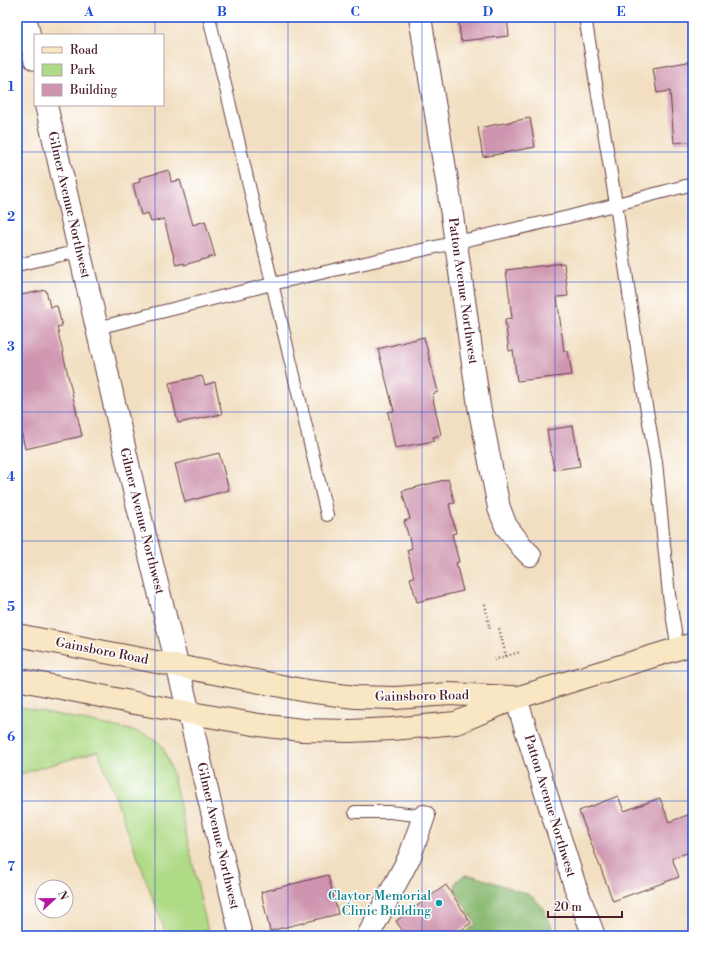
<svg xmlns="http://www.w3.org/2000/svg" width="710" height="953" viewBox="0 0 710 953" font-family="'Libre Bodoni',serif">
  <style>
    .green { fill: #afda86; stroke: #7c7c58 }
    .forest { fill: #8bba73; stroke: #6a6c4f }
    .building { fill: #cf94af }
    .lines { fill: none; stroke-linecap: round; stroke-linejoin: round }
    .service-casing { stroke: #633c42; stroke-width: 14 }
    .minor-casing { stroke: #633c42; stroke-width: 24 }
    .tertiary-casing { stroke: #633c42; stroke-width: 24 }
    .secondary-casing { stroke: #633c42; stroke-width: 24 }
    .path { stroke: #633c42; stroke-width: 2.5; stroke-dasharray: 1 3; stroke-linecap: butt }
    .service { stroke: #fff; stroke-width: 12 }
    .minor { stroke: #fff; stroke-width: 22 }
    .tertiary { stroke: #fff; stroke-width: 22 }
    .secondary { stroke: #f9e7c3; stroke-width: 22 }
    .grid { fill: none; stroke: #1d4ed8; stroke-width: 1; stroke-opacity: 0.55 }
    .culture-dot { fill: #0f9aa8; stroke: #fff; stroke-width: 1.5 }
    .labels { text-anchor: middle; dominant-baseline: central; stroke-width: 3; stroke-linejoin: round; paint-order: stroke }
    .street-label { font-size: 13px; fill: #4a1f2b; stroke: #fff }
    .culture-label { font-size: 13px; fill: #0d838f; stroke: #fff; text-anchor: end }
    .neatline { fill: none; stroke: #1d4ed8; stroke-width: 1.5 }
    .grid-label { font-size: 13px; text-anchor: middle; font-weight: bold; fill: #1d4ed8 }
  </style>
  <rect width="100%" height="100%" fill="#fff"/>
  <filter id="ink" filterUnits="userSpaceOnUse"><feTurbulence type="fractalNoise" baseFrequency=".025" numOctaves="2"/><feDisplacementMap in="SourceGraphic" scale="8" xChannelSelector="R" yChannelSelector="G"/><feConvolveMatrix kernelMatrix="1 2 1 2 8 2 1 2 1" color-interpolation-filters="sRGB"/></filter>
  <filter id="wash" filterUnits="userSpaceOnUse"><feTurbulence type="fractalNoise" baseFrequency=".012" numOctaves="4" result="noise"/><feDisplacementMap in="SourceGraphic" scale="16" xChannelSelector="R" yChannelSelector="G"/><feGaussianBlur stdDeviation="0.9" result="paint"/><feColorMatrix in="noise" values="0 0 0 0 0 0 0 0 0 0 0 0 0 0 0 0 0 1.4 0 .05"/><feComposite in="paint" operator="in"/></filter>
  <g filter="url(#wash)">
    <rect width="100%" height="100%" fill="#f2dfc1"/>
    <!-- green -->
    <path class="green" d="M17,706L135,731L147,735L157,740L163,748L168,760L173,775L209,936H167L98,751L17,775Z"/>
    <!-- forest -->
    <path class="forest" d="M467,875L474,876L528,894C544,904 549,919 555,936H460L476,924L455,890C455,881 459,877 467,875Z"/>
    <g id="blocks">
      <!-- building -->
      <path class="building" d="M458,17H507L509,36L461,41Z
        M693,61V141L674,143L670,91L657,93L653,68Z
        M530,118L535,147L483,157L478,128Z
        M169,170L171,182L180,180L193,225L205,221L215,256L184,265V263L176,265L164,219L151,222L148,213L141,215L133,184L140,182L139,178Z
        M564,263L568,296L557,297L564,351H568L572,375L517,381L513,350L509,351L505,319L512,318L506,270Z
        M46,290L50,307L57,306L62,326L57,327L82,436L25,449L17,413V296Z
        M424,337L438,392L432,394L441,435L433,437L434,441L395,448L388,412L394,411L378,349Z
        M202,376L205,385L215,382L222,414L178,423L169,383Z
        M573,426L580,466L554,470L547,430Z
        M219,453L229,490L185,502L175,464Z
        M448,479L455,503L449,504L456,533L452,534L459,562L456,563L463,591L417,602L410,578L414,577L407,550L412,548L404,521L410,519L402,491Z
        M618,796L624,811L660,798L669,822L693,813V851L672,858L679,877L613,901L579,811Z
        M328,875L338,914L270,931L261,892Z
        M446,885L471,923L453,936H406L396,921Z"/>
    </g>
  </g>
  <g filter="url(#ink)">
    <use href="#blocks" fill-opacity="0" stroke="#633c42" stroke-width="1"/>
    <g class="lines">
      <!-- service casing -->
      <g class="service-casing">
        <path id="service" d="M209,17L327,515
          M585,17L616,204L642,383L656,462L669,595L678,650
          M17,265L79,251
          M97,328L272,284L568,217L693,184
          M355,812H390L424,816"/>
      </g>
      <!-- minor casing -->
      <g class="minor-casing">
        <path id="minor" d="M420,17L448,187L479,406L499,508L506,526L523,548L530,555
          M516,698L575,886L594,936
          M189,713L241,936
          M368,936L410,856L424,816"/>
      </g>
      <!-- tertiary casing -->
      <g class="tertiary-casing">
        <path id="tertiary" d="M25,17L35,59
          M46,105L136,499L189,713"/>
      </g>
      <!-- secondary casing -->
      <g class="secondary-casing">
        <path id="secondary" d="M17,635L307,691L355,697L396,698L449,694L512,697
          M17,679L135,703L259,725L302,730L350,731L392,729L456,723L516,698L693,644"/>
      </g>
      <!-- path -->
      <path class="path" d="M485,604L490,631
        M506,656L520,652
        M494,660L506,656L499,628"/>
      <!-- service -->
      <use href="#service" class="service"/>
      <!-- minor -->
      <use href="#minor" class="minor"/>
      <!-- tertiary -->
      <use href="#tertiary" class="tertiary"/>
      <!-- secondary -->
      <use href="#secondary" class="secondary"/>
    </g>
  </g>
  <!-- grid -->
  <path class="grid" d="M155,17V35M288,17V936M422,17V936M555,17V936M155,105V936M17,152H693M17,282H693M17,412H693M17,541H693M17,671H693M17,801H693"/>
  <!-- markers -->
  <circle class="culture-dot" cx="439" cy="903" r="4"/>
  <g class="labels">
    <!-- street labels -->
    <g class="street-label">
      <text transform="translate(69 205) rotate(77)">Gilmer Avenue Northwest</text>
      <text transform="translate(463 291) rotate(82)">Patton Avenue Northwest</text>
      <text transform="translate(142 521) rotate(76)">Gilmer Avenue Northwest</text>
      <text transform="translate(102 651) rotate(11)">Gainsboro Road</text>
      <text transform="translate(422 696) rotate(-1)">Gainsboro Road</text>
      <text transform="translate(550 806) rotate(73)">Patton Avenue Northwest</text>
      <text transform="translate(218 836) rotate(77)">Gilmer Avenue Northwest</text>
    </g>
    <!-- culture labels -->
    <g class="culture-label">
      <text x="431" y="896">Claytor Memorial<tspan x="431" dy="15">Clinic Building</tspan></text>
    </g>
  </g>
  <!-- margin -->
  <rect width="710" height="953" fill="none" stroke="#fff" stroke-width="44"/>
  <!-- legend -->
  <rect x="34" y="34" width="130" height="72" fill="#ffffff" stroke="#b7a5aa"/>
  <rect x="42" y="47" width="20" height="6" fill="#f9e7c3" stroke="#b7a5aa"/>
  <text x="70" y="54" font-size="12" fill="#4a1f2b">Road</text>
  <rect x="42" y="64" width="20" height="12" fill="#afda86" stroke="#b7a5aa"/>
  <text x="70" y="74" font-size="12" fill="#4a1f2b">Park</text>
  <rect x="42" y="84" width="20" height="12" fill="#cf94af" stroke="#b7a5aa"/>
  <text x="70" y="94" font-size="12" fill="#4a1f2b">Building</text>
  <!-- north arrow -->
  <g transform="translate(54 899) rotate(68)"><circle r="19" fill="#ffffff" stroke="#b7a5aa"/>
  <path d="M0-3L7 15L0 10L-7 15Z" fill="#b5179e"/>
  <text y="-6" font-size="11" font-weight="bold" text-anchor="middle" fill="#4a1f2b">N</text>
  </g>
  <!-- scale -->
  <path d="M548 911v6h74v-6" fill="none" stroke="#4a1f2b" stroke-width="2"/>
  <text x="554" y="911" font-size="12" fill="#4a1f2b" stroke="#ffffff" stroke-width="3" paint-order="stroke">20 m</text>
  <rect x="22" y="22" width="666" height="909" class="neatline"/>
  <g class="grid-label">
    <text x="89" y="16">A</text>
    <text x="222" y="16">B</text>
    <text x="355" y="16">C</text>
    <text x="488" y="16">D</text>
    <text x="621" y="16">E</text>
    <text x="11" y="91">1</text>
    <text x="11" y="221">2</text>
    <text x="11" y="351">3</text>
    <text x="11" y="481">4</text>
    <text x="11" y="611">5</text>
    <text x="11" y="741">6</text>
    <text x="11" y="871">7</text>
  </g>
</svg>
